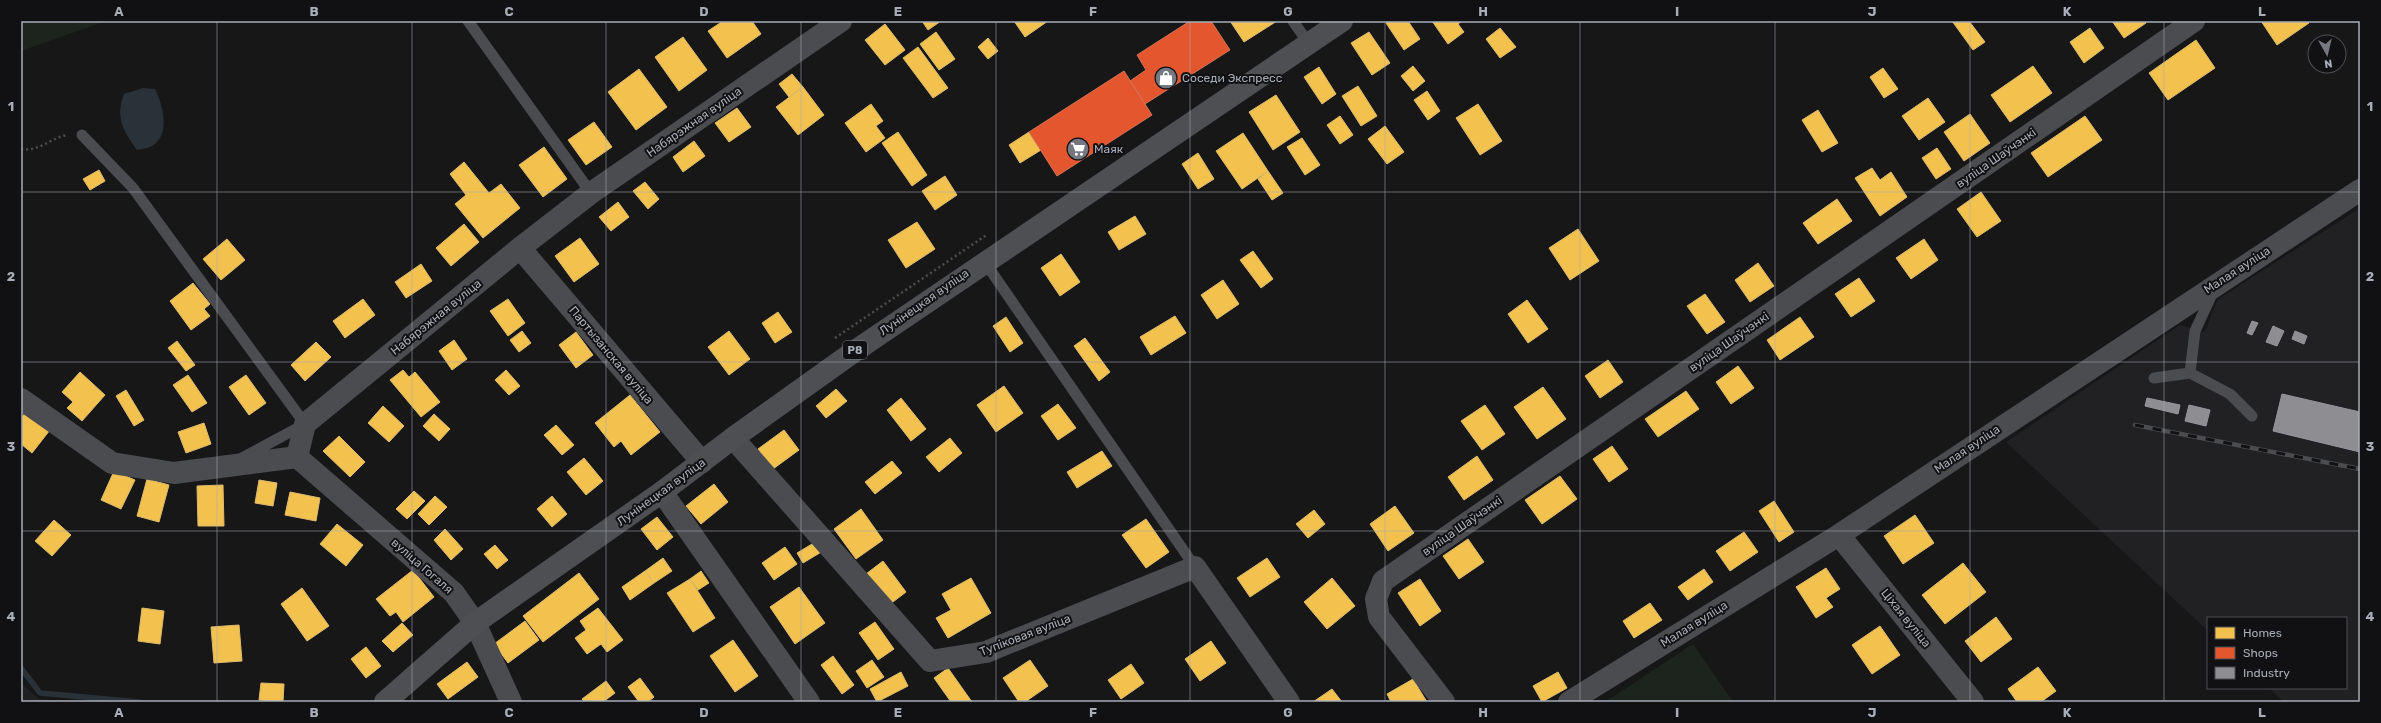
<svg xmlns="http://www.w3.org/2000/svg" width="2381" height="723" viewBox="0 0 2381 723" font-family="Rubik,sans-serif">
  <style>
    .built { fill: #212123 }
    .green { fill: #1d241e }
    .water { fill: #2a3239 }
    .homes { fill: #f2c14e; stroke: #dcbb6e }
    .shops { fill: #e4572e; stroke: #d27157 }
    .industry { fill: #8d8d92; stroke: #95979d }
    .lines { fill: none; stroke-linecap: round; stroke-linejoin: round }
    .stream { stroke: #2a3239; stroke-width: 5.5 }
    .path { stroke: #4d4e52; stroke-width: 2.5; stroke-dasharray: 2 3; stroke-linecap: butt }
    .service { stroke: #4b4c50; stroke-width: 11 }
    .minor { stroke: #4b4c50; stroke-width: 22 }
    .primary { stroke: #4d4f52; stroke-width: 22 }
    .rail-casing { stroke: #4b4c4f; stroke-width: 4.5 }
    .rail { stroke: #111113; stroke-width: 3; stroke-dasharray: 9; stroke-linecap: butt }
    .grid { fill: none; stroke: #a8adb8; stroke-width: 1; stroke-opacity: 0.55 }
    .labels { text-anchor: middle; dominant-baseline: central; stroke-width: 4; stroke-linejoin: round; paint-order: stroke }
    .shield { fill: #111113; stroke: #7b7e86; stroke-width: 1 }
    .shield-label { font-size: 11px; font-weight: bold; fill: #a8adb8 }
    .poi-label { font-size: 12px; fill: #a8adb8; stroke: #111113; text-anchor: start }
    .street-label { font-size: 12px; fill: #a8adb8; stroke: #111113 }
    .neatline { fill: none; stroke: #a8adb8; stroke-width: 1.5 }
    .grid-label { font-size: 13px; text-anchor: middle; font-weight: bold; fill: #a8adb8 }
  </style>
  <rect width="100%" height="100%" fill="#171717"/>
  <!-- built -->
  <path class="built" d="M2360,208V702H2284L2269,688H2346V618H2208V631L2006,442L2180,325L2205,332L2217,300Z
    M21,683L39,699L81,702H21Z"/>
  <!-- green -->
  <path class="green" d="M21,21H106L21,51Z
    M1693,644L1733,702H1605Z"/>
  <!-- water -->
  <path class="water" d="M143,88L155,89C163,105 171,135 152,146C149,148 142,149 137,150C123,130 115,118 124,94Z"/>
  <!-- homes -->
  <path class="homes" d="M723,21H752L761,34L727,58L708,31Z
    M922,21H941L928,30Z
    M1014,21H1048L1025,37Z
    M1230,21H1277L1244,42Z
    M1388,21H1408L1420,39L1404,50L1386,23Z
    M1432,21H1462L1458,24L1464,32L1448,44Z
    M1952,21H1969L1985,42L1973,50Z
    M2112,21H2145L2146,23L2124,38Z
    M2261,21H2307L2309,23L2277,45Z
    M885,24L905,50L885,65L865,40Z
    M1500,28L1516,47L1500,58L1486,39Z
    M2090,28L2104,48L2084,63L2070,42Z
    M936,32L955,59L939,70L920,44Z
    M1369,32L1390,63L1372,75L1351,43Z
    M683,37L707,70L679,91L655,57Z
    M988,38L998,51L988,59L978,47Z
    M2196,40L2215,68L2168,100L2149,73Z
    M918,47L948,88L933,98L903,58Z
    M1413,66L1425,81L1413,91L1401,76Z
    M2033,66L2052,93L2010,122L1991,95Z
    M1319,67L1336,94L1322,104L1304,77Z
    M1883,68L1898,89L1884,98L1870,77Z
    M639,69L667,107L636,130L608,92Z
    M792,74L803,87L789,97L779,84Z
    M1358,86L1377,116L1361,126L1342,96Z
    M803,87L824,115L798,135L776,107Z
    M1427,91L1440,111L1428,120L1414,100Z
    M1276,95L1300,132L1273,150L1249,112Z
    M1928,98L1945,122L1919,140L1902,116Z
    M871,104L883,121L876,126L885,138L866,152L845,123Z
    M1478,104L1502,141L1480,155L1456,118Z
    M737,108L751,127L729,142L715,123Z
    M1818,110L1838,143L1822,152L1802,120Z
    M1970,114L1990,143L1964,161L1944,132Z
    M1340,116L1353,135L1340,144L1327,125Z
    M2085,116L2102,140L2048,177L2031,153Z
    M594,122L612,147L586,165L568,140Z
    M1385,126L1404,152L1387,164L1368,139Z
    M898,132L927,175L912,186L882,143Z
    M1029,132L1041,150L1020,163L1009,145Z
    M1243,133L1268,171L1242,189L1216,151Z
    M1302,138L1320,165L1305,175L1287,147Z
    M694,141L705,156L683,172L673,157Z
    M544,147L567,179L543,197L519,165Z
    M1937,148L1951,169L1936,179L1922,158Z
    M1198,153L1214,179L1198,189L1182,164Z
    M464,162L489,193L501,184L520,208L483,238L455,204L466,195L450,174Z
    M1872,168L1880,180L1891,172L1907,197L1880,216L1855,178Z
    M99,170L105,181L90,190L83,179Z
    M1268,171L1283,193L1272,200L1258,179Z
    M945,176L957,195L935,210L922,191Z
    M645,182L659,199L648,209L633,191Z
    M1981,192L2001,221L1977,237L1957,209Z
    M1837,199L1852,221L1818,244L1803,223Z
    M618,202L629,217L611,231L599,217Z
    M1135,216L1146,234L1119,250L1108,232Z
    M917,222L935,249L906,268L888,240Z
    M464,224L479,242L451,266L436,248Z
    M1578,229L1599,261L1570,280L1549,248Z
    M580,238L599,264L574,282L555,256Z
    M227,239L245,260L221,280L203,259Z
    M1924,239L1938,260L1911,279L1896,258Z
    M1253,251L1273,279L1261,288L1240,260Z
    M1061,254L1080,282L1060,296L1041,268Z
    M1758,263L1774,286L1750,302L1735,280Z
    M421,264L432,281L406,298L395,282Z
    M1859,278L1875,301L1851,317L1835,294Z
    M1223,280L1239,304L1217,319L1201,295Z
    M193,283L210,304L204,309L210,316L191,330L170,301Z
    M1705,294L1725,322L1707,334L1687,306Z
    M363,299L375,315L345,338L333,321Z
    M508,299L525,323L508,336L490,311Z
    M1527,300L1548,329L1528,343L1508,314Z
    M778,312L792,332L775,343L762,323Z
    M1175,316L1186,333L1151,355L1140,337Z
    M1006,317L1023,343L1010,352L993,326Z
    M1800,317L1814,337L1780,360L1767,340Z
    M522,331L531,343L519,352L510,340Z
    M729,331L750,359L729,375L708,347Z
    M576,332L593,355L576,368L559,345Z
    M1085,338L1110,372L1099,381L1074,346Z
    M454,340L467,359L452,370L439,351Z
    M177,341L195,365L186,371L168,348Z
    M316,342L331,357L305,381L291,365Z
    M1608,360L1623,382L1600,398L1585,376Z
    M1738,366L1754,388L1731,404L1716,382Z
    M403,370L409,377L415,372L440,402L421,417L390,380Z
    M506,370L520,386L509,395L495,380Z
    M80,372L105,395L82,421L67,408L73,402L62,392Z
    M188,375L207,403L192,412L173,385Z
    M246,375L266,403L249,415L229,387Z
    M1004,386L1023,413L996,432L977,405Z
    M1543,387L1566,419L1537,439L1514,407Z
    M836,389L847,401L826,418L816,406Z
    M126,390L144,420L134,426L116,396Z
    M1686,391L1699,409L1658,437L1645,419Z
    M630,395L660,432L631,455L621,441L614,447L595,423Z
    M901,398L926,429L911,441L887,410Z
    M1058,404L1076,428L1058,440L1041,416Z
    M1485,405L1505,434L1482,450L1461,421Z
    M383,406L404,426L389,442L368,423Z
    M26,412L50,430L32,453L21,444V418Z
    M434,414L450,429L439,441L423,426Z
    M204,423L211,444L186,453L178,432Z
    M556,425L574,445L562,455L544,435Z
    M784,430L799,450L773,469L758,449Z
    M339,436L365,462L350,477L323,451Z
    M950,438L962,453L939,472L926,457Z
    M1612,446L1628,469L1609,482L1593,459Z
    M1102,451L1112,466L1077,488L1067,472Z
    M1477,456L1493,480L1464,500L1448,477Z
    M584,458L603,481L586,495L567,472Z
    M892,461L902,473L875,494L865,482Z
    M114,471L135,480L121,509L101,500Z
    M1560,476L1577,499L1542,524L1525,500Z
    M147,479L169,485L159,522L137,516Z
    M259,480L277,483L273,506L255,503Z
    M714,484L728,502L701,524L686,506Z
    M223,485L224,526H198L197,486Z
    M414,491L425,501L407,519L396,509Z
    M290,492L320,498L316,521L285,515Z
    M435,496L447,507L429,525L418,514Z
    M552,496L567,514L552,527L537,509Z
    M1774,501L1794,532L1779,542L1759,511Z
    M1395,506L1414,533L1388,551L1370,524Z
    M861,509L883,540L856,559L834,529Z
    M1314,510L1325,524L1308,538L1296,524Z
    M1915,515L1934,543L1903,564L1884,536Z
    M657,517L673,537L657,550L641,529Z
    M1146,519L1169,552L1146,568L1122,535Z
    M54,520L71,535L52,556L35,541Z
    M337,524L363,545L346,566L320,544Z
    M445,529L463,549L451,560L434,540Z
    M1744,532L1758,552L1730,571L1716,551Z
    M1468,539L1484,562L1459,579L1443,556Z
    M817,541L823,551L803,563L797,553Z
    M495,545L508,560L497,569L484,554Z
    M785,547L797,564L774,580L762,563Z
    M663,558L672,571L654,583L645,571Z
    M1267,558L1280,577L1250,597L1237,578Z
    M883,561L906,592L889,605L866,574Z
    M1963,563L1986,592L1945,624L1922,595Z
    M1826,568L1840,589L1826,598L1833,607L1816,618L1796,587Z
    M1704,569L1713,582L1688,600L1678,587Z
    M413,570L434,597L403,622L396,612L390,616L376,599Z
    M645,571L654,583L630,600L622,587Z
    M701,571L709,583L698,590L690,579Z
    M579,573L599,599L543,642L523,616Z
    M971,578L991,613L948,638L936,618L951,610L942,594Z
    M1332,578L1355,606L1327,629L1304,602Z
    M690,579L715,618L693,632L667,593Z
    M1420,579L1441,611L1420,626L1398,593Z
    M799,587L825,623L795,644L770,607Z
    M302,588L329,626L307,641L281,604Z
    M1650,603L1662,620L1634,638L1623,621Z
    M142,608L164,611L160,644L138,641Z
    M598,608L623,640L607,652L601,644L587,654L575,638L586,630L580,621Z
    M1996,617L2012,639L1981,662L1965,641Z
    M525,621L539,640L508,663L494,644Z
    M875,622L894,649L878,660L859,633Z
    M402,623L413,635L393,652L382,641Z
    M239,625L242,661L214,663L211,627Z
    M1880,626L1900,655L1872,674L1852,645Z
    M733,640L758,676L735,692L710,656Z
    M1211,641L1226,663L1200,681L1185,659Z
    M366,647L381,666L366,678L351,659Z
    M833,656L854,685L842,694L821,665Z
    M872,660L884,677L867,688L856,671Z
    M1030,660L1048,686L1025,702H1019L1003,678Z
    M467,662L478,677L448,699L437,684Z
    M1131,664L1144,683L1121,699L1108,680Z
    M2038,667L2056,691L2041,702H2017L2008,689Z
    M948,668L972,702H951L934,678Z
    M901,672L908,686L877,702L870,689Z
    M1558,672L1567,688L1542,702L1533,686Z
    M640,678L654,697L648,702H639L628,687Z
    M1413,679L1427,702H1391L1387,694Z
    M606,681L615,693L603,702H585L582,699Z
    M261,683L284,684L283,702L259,700Z
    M1332,689L1342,702H1313Z"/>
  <!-- shops -->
  <path class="shops" d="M1190,21H1211L1230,50L1145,104L1130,81L1146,70L1137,55Z
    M1124,71L1152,115L1057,176L1029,132Z"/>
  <!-- industry -->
  <path class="industry" d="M2252,321L2258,323L2252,335L2247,333Z
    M2273,326L2284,331L2277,346L2266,342Z
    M2295,331L2307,336L2304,344L2292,339Z
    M2282,394L2360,412V452L2273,431Z
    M2147,398L2180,405L2178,414L2145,406Z
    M2189,405L2210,410L2206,426L2185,421Z"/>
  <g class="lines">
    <!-- stream -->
    <path class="stream" d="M21,668L40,693L139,702"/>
    <!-- path -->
    <path class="path" d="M21,149C40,152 51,137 68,135
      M835,338L988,234"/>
    <!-- service -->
    <path class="service" d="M468,21L591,193
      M1293,21L1309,44
      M82,135L133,188L305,424L240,459
      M984,261L1195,567
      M2190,373L2195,331L2213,292
      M2154,378L2190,373L2230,394L2252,416"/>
    <!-- minor -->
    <path class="minor" d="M520,248L702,462
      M21,399L112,463L174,473L297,457
      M733,438L930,661L986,652L1195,567L1289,702
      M297,457L305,424L520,248L591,193L841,21
      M297,457L454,593L475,623L511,702
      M662,492L809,702
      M1839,535L1973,702
      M1444,702L1379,617L1376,599L1383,581L2194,21
      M1569,702L1839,535L2360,190"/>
    <!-- primary -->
    <path class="primary" d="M385,702L475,623L662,492L733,438L852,353L1342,21"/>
    <!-- rail casing -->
    <g class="rail-casing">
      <path id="rail" d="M2135,425L2360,469"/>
    </g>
    <!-- rail -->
    <use href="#rail" class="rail"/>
  </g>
  <!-- grid -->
  <path class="grid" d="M217,21V702M412,21V702M606,21V702M801,21V702M996,21V702M1190,21V702M1385,21V702M1580,21V702M1775,21V702M1970,21V702M2164,21V702M21,192H2360M21,362H2360M21,531H2360"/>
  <!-- icons -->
  <defs>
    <g id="shop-disc" transform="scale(1.15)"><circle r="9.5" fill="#757880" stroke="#111113"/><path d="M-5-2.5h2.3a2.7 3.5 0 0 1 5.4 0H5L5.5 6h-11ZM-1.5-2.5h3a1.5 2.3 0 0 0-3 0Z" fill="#fff"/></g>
    <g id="supermarket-disc" transform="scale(1.15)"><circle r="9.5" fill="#757880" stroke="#111113"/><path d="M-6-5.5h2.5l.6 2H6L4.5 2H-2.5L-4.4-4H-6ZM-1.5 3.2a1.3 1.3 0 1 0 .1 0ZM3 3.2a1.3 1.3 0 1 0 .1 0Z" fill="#fff"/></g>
  </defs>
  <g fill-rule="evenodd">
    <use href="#shop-disc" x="1166" y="78"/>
    <use href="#supermarket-disc" x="1078" y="149"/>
  </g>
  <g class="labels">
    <!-- shield labels -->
    <rect class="shield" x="843" y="341" width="24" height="18" rx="3"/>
    <g class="shield-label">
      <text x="855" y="350">Р8</text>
    </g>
    <!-- poi labels -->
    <g class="poi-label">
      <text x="1182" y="78">Соседи Экспресс</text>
      <text x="1094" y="149">Маяк</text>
    </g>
    <!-- street labels -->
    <g class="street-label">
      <text transform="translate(694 122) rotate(-35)">Набярэжная вуліца</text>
      <text transform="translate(1996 158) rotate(-35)">вуліца Шаўчэнкі</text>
      <text transform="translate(2237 270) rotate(-33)">Малая вуліца</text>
      <text transform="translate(924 302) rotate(-35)">Лунінецкая вуліца</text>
      <text transform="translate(436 317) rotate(-39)">Набярэжная вуліца</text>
      <text transform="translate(1729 342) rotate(-35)">вуліца Шаўчэнкі</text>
      <text transform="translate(611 355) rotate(50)">Партызанская вуліца</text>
      <text transform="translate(1967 449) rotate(-34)">Малая вуліца</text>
      <text transform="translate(661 492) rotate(-36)">Лунінецкая вуліца</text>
      <text transform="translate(1462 526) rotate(-35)">вуліца Шаўчэнкі</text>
      <text transform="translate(422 566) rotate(41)">вуліца Гогаля</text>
      <text transform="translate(1906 618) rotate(51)">Ціхая вуліца</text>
      <text transform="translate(1694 624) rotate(-32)">Малая вуліца</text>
      <text transform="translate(1025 635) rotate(-21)">Тупіковая вуліца</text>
    </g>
  </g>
  <!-- border -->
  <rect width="2381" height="723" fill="none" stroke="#111113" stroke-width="44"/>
  <!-- legend -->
  <rect x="2207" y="617" width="140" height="72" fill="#111113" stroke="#4d4f55"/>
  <rect x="2215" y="627" width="20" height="12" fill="#f2c14e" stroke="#4d4f55"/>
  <text x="2243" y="637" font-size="12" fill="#a8adb8">Homes</text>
  <rect x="2215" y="647" width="20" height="12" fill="#e4572e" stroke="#4d4f55"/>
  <text x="2243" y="657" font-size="12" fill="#a8adb8">Shops</text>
  <rect x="2215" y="667" width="20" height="12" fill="#8d8d92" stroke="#4d4f55"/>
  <text x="2243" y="677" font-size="12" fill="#a8adb8">Industry</text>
  <!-- north arrow -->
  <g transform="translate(2327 54) rotate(172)"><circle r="19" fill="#111113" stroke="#4d4f55"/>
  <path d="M0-3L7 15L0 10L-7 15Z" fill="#757880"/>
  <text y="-6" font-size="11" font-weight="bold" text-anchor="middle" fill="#a8adb8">N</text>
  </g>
  <rect x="22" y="22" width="2337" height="679" class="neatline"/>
  <g class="grid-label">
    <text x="119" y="16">A</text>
    <text x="314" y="16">B</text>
    <text x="509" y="16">C</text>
    <text x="704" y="16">D</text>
    <text x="898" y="16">E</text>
    <text x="1093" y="16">F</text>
    <text x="1288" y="16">G</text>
    <text x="1483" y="16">H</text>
    <text x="1677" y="16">I</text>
    <text x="1872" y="16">J</text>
    <text x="2067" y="16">K</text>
    <text x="2262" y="16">L</text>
    <text x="11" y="111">1</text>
    <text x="2370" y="111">1</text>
    <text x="11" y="281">2</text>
    <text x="2370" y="281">2</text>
    <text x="11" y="451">3</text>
    <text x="2370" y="451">3</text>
    <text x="11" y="621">4</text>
    <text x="2370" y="621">4</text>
    <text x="119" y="717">A</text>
    <text x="314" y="717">B</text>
    <text x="509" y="717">C</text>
    <text x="704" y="717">D</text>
    <text x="898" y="717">E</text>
    <text x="1093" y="717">F</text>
    <text x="1288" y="717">G</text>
    <text x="1483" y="717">H</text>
    <text x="1677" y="717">I</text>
    <text x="1872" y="717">J</text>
    <text x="2067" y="717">K</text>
    <text x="2262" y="717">L</text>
  </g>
</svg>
